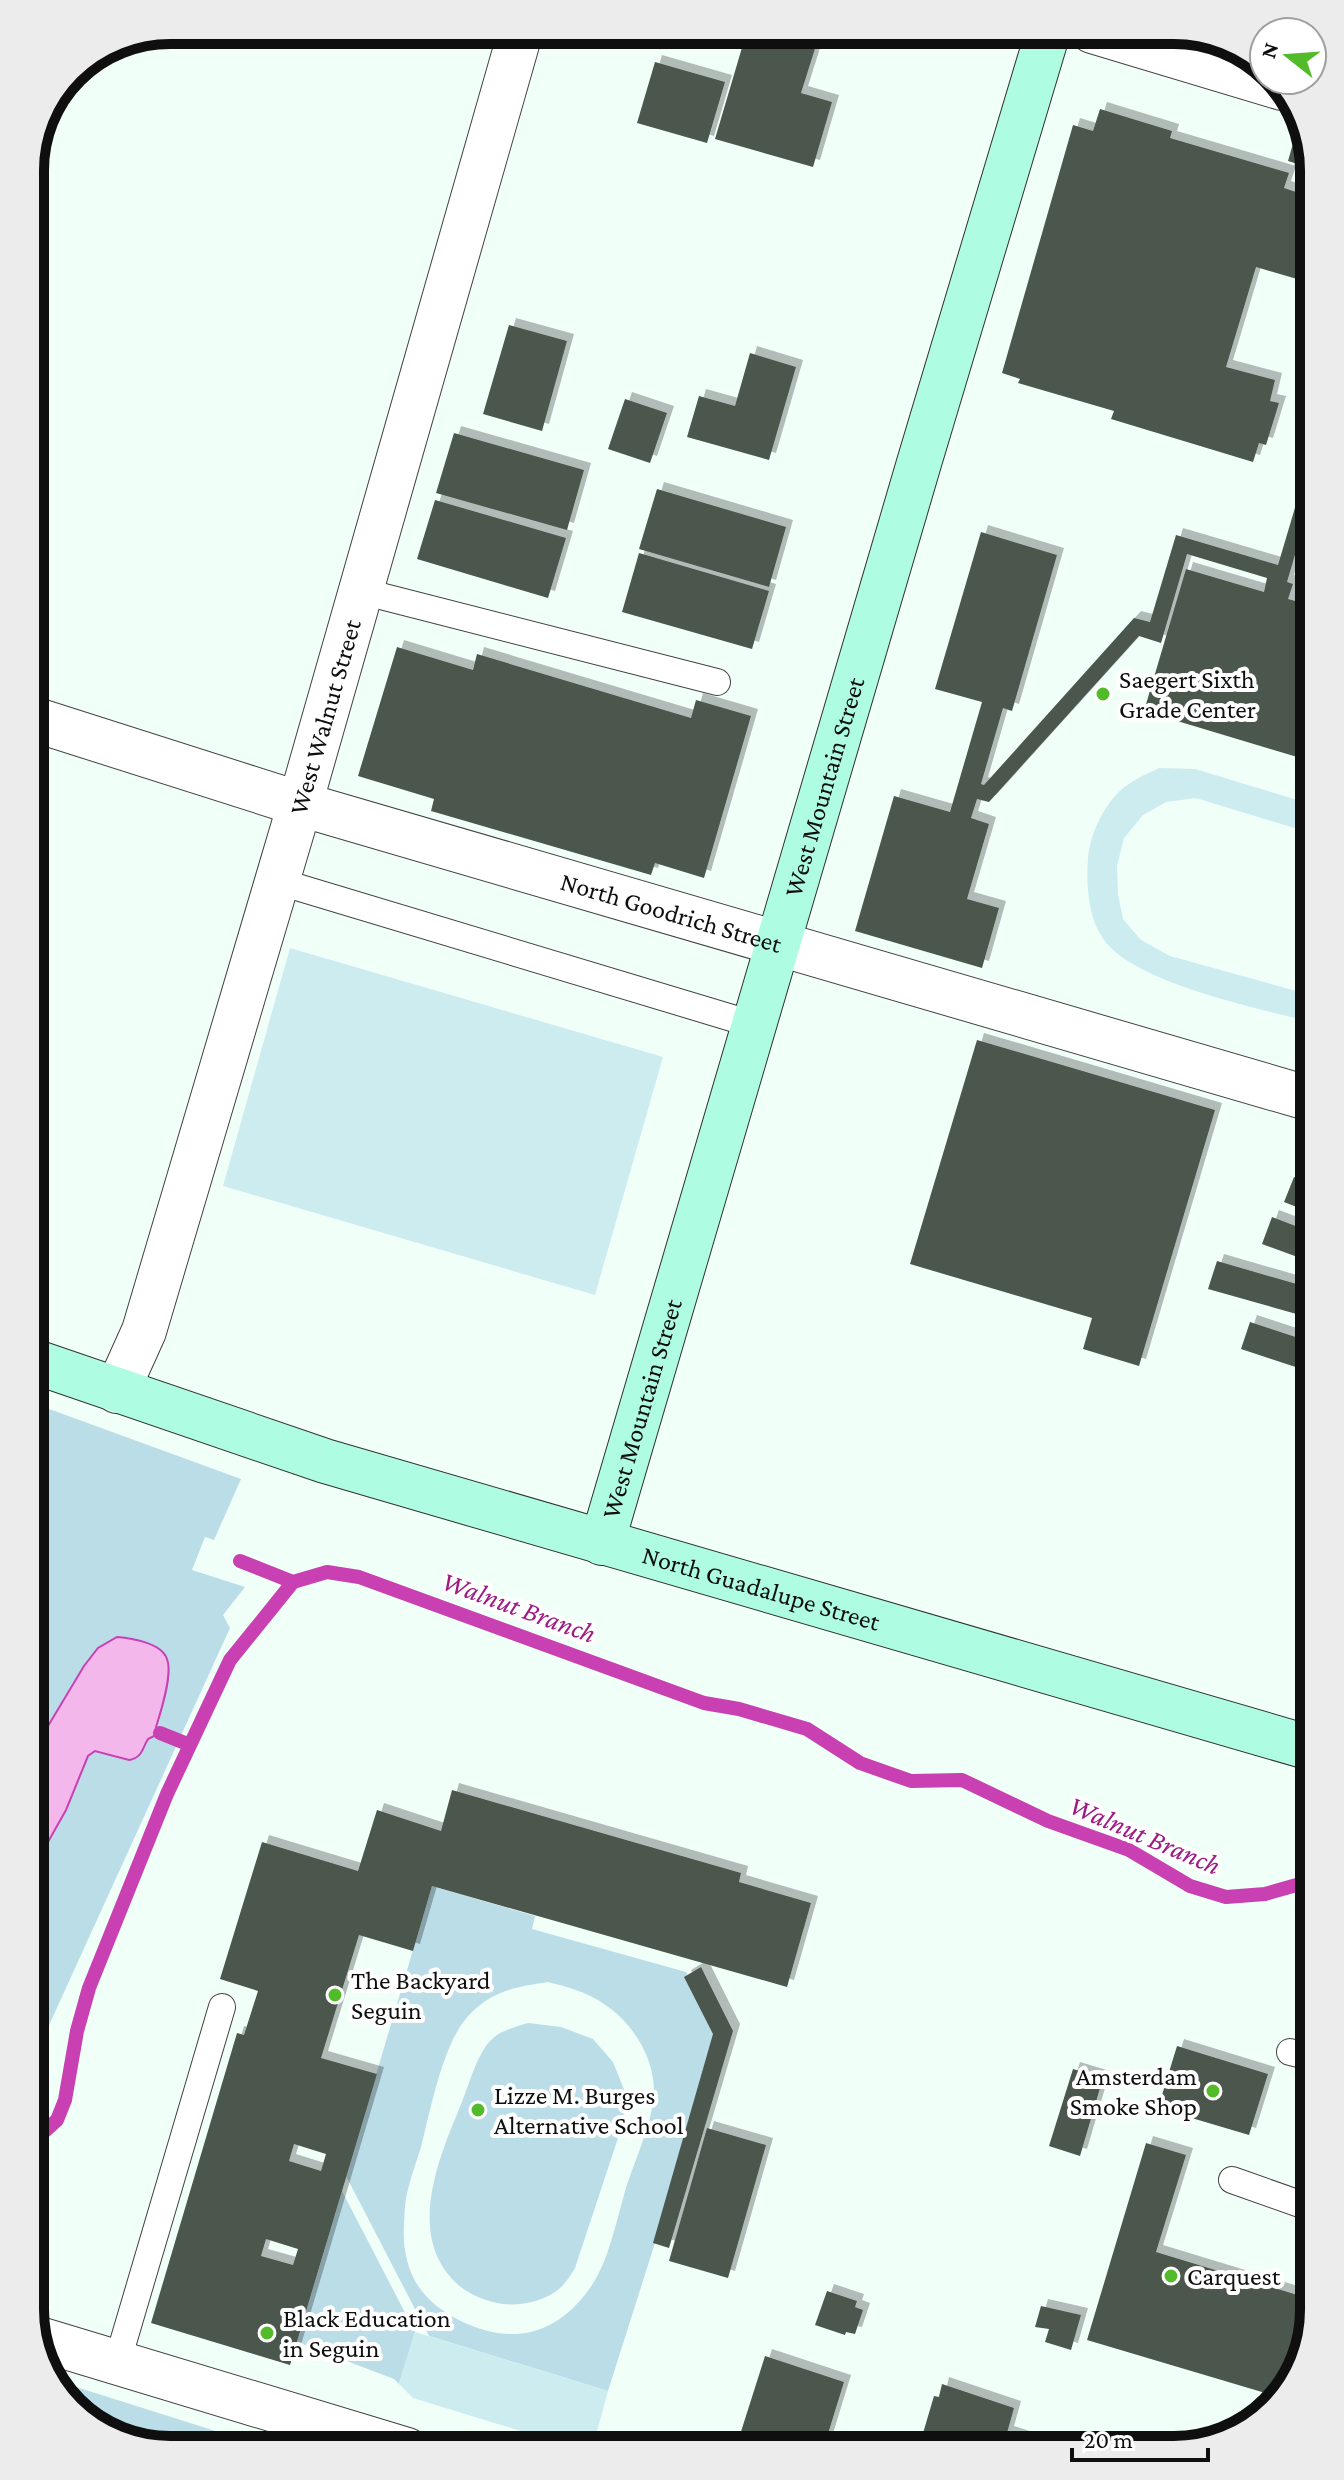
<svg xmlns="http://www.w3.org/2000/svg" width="1344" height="2480" viewBox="0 0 1344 2480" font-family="'Crimson Pro',serif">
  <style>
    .green { fill: #bbdde8; fill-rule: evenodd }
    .pitch { fill: #ccecf0 }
    .water { fill: #f4b7ec; stroke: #c940b3; stroke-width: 2 }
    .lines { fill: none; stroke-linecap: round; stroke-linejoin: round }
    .stream { stroke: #c940b3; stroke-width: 14 }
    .building { fill: #4b574d; fill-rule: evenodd; filter: url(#shadow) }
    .lane-casing { stroke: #424242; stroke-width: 28 }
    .street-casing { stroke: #424242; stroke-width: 46 }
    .secondary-casing { stroke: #313131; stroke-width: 46 }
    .lane { stroke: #fff; stroke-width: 26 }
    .street { stroke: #fff; stroke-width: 44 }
    .secondary { stroke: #aefce1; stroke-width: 44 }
    .poi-dot { fill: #53bb2a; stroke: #fff; stroke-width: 3 }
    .labels { text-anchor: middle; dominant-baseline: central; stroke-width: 8; stroke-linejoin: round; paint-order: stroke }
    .poi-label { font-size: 26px; fill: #0f0f0f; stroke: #fff; text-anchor: start }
    .street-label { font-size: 26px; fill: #0f0f0f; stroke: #fff }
    .water-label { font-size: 28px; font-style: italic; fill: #9d1b83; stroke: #fff }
    .rim { fill: none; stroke: #0f0f0f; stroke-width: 10 }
  </style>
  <defs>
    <filter id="shadow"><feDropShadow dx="7" dy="-7" stdDeviation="0" flood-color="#0004"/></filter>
  </defs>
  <rect width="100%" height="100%" fill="#f1fff9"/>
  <!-- green -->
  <path class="green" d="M30,1402L241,1479L214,1540L205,1537L192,1570L245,1587L223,1615L230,1628L30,2067Z
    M432,1886L535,1916L532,1929L686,1972L721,2035L608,2391L429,2336L346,2176ZM548,1982C568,1987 587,1992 604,2004C635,2024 659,2065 653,2102C650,2127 634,2163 626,2188C617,2218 609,2260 592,2285C559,2334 514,2347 461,2321C434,2308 414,2289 407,2260C402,2242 404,2224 405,2206C407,2187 415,2166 421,2147C431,2109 443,2040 471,2013C495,1990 516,1987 548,1982Z
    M528,2023L561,2027L593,2039L613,2062L627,2097L623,2123L575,2268C571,2274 566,2283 560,2288C546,2301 521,2306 503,2304C484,2301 467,2294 454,2281C406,2232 440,2155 462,2102C469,2084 475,2062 486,2046C496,2031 512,2028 528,2023Z
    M342,2191L415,2332L399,2384L394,2379L297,2342Z
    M54,2380L276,2450H161L92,2426Z"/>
  <!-- pitch -->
  <path class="pitch" d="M1159,768L1195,769L1314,805V834L1196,798L1166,802L1143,815L1124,838L1117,866L1118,894L1123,919L1141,940L1170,956L1314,996V1023C1260,1008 1132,984 1102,937C1088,916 1086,883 1088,859C1090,832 1107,796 1132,782C1140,776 1150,773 1159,768Z
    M290,948L663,1057L595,1295L223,1186Z
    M415,2332L608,2391L592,2450H583L413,2398L399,2384Z"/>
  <!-- water -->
  <path class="water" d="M117,1637C131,1638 162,1643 167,1659C173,1674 161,1711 156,1727L160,1733L148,1739C142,1749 142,1758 129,1760L95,1751L88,1756L66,1810L30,1874V1756L84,1666L98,1648Z"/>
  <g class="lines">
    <!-- stream -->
    <path class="stream" d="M240,1561L293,1582
      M160,1733L190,1745
      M30,2149L36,2139L57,2120L65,2100L77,2031L89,1988L167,1794L230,1660L293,1582L327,1572L359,1577L704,1703L739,1709L807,1729L860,1763L911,1781L962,1780L1048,1821L1129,1850L1190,1886L1226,1897L1265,1894L1314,1880
      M30,2256L38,2293"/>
  </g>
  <!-- building -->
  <path class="building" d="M746,34H812L819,36L801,93L832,102L813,167L715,139Z
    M655,62L725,82L707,143L637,123Z
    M1100,109L1172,131L1170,138L1289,173L1284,188L1314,198V284L1256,267L1226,367L1275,380L1270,401L1279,403L1266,445L1259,443L1253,462L1111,419L1114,411L1018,383L1020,379L1002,373L1073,125L1093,131Z
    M1296,133L1307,136L1314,169L1288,161Z
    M509,325L567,341L542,431L483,414Z
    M750,353L796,367L769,460L687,437L699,396L735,406Z
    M625,399L667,413L650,463L608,449Z
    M454,433L584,470L567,530L436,493Z
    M1310,457L1314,459V526L1304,524L1287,582L1293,584L1288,599L1314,606V762L1144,711L1186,569L1264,592L1267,578L1187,554L1161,643L1139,636L989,802L977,799L971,818L989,824L967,899L999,908L982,968L855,931L894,796L950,812L982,702L935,689L981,532L1057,555L1012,711L1003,708L981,784L984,785L1134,618L1150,622L1176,535L1278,565Z
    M657,489L786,527L769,587L639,549Z
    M435,500L566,538L548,598L417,559Z
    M639,553L769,591L752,649L622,612Z
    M397,647L473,670L477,654L691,718L696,700L751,716L704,878L655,863L651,875L431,811L434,799L358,776Z
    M977,1040L1215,1110L1139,1366L1083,1349L1092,1318L910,1264Z
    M1294,1177L1314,1184V1214L1284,1202Z
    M1272,1217L1314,1233V1263L1262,1244Z
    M1217,1261L1314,1289V1319L1208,1289Z
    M1250,1322L1314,1343V1373L1241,1349Z
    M452,1790L741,1873L739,1882L811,1903L787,1987L432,1886L413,1951L359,1935L321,2058L377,2074L290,2365L151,2323L237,2033L244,2035L258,1991L220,1979L262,1842L358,1871L377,1810L441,1831ZM294,2144L326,2154L321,2171L289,2161ZM266,2239L298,2249L293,2265L261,2256Z
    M701,1967L733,2031L669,2248L653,2243L713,2034L684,1977Z
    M1177,2046L1268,2074L1249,2135L1158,2108Z
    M1073,2069L1103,2078L1080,2156L1049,2146Z
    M707,2128L766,2145L728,2278L669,2261Z
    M1146,2143L1186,2155L1156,2252L1314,2300V2311L1290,2388L1279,2397L1087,2340Z
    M827,2291L857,2301L855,2307L863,2310L855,2334L846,2332L845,2335L815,2325Z
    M1041,2306L1081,2315L1071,2350L1045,2342L1049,2329L1035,2327Z
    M765,2356L844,2382L823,2450H765L738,2441Z
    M942,2384L1014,2408L1007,2433L1032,2441L1029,2450H918L934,2396L939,2397Z"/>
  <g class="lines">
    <!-- lane casing -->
    <g class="lane-casing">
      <path id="lane" d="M361,591L717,682
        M277,881L755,1025
        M1290,2052L1314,2058
        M1232,2180L1314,2209
        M117,2363L222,2007"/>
    </g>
    <!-- street casing -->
    <g class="street-casing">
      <g id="street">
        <path d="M1092,31L1282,88"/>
        <path id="s1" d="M30,718L300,804L1314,1100"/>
        <path id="s2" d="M117,1391L144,1331L300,804L519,37"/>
        <path d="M36,2338L407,2450"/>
      </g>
    </g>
    <!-- secondary casing -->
    <g class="secondary-casing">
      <g id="secondary">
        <path id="s3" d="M30,1360L325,1461L1314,1749"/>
        <path id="s4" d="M602,1543L919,463L1048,32"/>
      </g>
    </g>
    <!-- lane -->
    <use href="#lane" class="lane"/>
    <!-- street -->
    <use href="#street" class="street"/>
    <!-- secondary -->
    <use href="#secondary" class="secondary"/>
  </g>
  <!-- markers -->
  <g class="poi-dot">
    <circle cx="1103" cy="694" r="8"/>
    <circle cx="335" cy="1995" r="8"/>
    <circle cx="1213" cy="2091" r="8"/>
    <circle cx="478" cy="2110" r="8"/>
    <circle cx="1171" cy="2276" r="8"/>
    <circle cx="267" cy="2333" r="8"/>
  </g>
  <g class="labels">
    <!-- poi labels -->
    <g class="poi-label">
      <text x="1119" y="679">Saegert Sixth<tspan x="1119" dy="30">Grade Center</tspan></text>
      <text x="351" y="1980">The Backyard<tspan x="351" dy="30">Seguin</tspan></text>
      <text x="1197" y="2076" text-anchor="end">Amsterdam<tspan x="1197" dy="30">Smoke Shop</tspan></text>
      <text x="494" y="2095">Lizze M. Burges<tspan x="494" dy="30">Alternative School</tspan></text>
      <text x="1187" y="2276">Carquest</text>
      <text x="283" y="2318">Black Education<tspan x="283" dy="30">in Seguin</tspan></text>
    </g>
    <!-- street labels -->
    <g class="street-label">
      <text stroke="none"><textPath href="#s2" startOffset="706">West Walnut Street</textPath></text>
      <text stroke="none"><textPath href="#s4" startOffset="788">West Mountain Street</textPath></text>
      <text stroke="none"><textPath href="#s1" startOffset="670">North Goodrich Street</textPath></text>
      <text stroke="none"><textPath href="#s4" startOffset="140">West Mountain Street</textPath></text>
      <text stroke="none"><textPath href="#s3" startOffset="766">North Guadalupe Street</textPath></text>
    </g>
    <!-- water labels -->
    <g class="water-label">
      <text transform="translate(519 1607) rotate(20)">Walnut Branch</text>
      <text transform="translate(1145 1835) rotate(23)">Walnut Branch</text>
    </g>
  </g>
  <!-- crop -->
  <path d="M0 0H1344V2480H0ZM170 44H1174A126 126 0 0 1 1300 170V2310A126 126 0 0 1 1174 2436H170A126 126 0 0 1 44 2310V170A126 126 0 0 1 170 44Z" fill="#ececec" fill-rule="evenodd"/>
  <path class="rim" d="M170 44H1174A126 126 0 0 1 1300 170V2310A126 126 0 0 1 1174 2436H170A126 126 0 0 1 44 2310V170A126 126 0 0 1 170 44Z"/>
  <!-- north arrow -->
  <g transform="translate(1288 56) rotate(287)"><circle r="38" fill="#ffffff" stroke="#9f9f9f" stroke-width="2"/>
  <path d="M0-6L14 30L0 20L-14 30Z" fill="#53bb2a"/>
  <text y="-12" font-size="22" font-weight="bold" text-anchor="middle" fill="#0f0f0f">N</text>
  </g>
  <!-- scale -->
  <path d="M1072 2448v12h136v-12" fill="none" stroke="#0f0f0f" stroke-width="4"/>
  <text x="1084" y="2448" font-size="24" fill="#0f0f0f" stroke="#ffffff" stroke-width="6" paint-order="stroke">20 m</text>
</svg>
